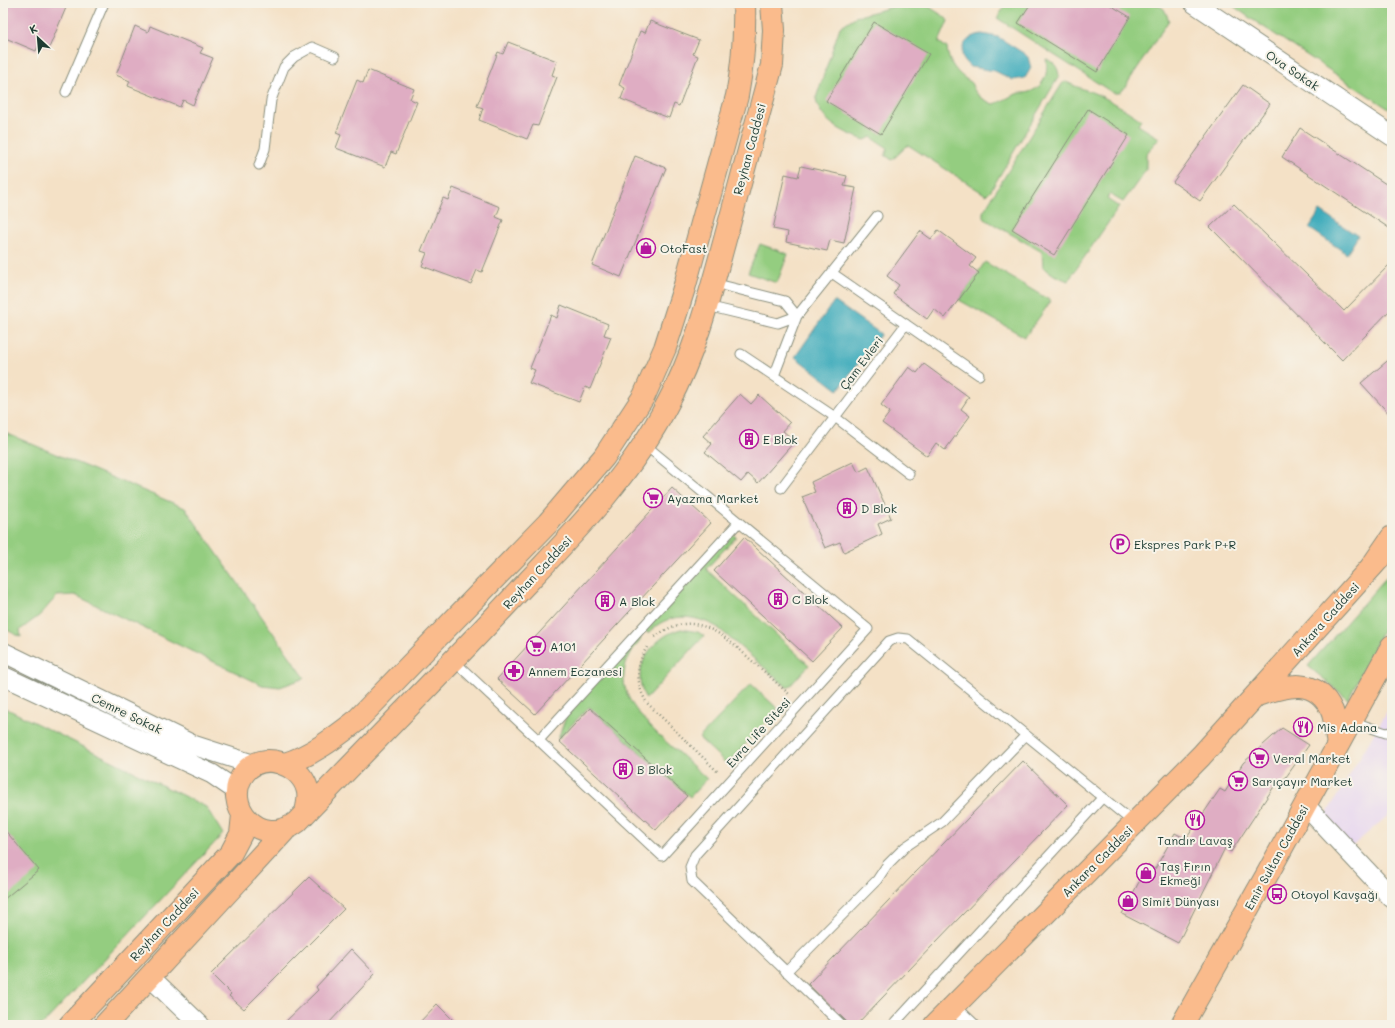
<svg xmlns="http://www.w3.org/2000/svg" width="1395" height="1028" viewBox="0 0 1395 1028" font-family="Mali,sans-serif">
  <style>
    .built { fill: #e5d3f1 }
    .green { fill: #94cd80; stroke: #5a855a }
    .water { fill: #3dabbb; stroke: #2e7478 }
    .building { fill: #dfadc3 }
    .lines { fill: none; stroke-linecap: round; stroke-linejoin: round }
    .service-casing { stroke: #8a8f7d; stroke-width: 11 }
    .pedestrian-casing { stroke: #8a8f7d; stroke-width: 16 }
    .minor-casing { stroke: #8a8f7d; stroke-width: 21 }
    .primary-casing { stroke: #8a8f7d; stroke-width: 24 }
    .motorway-casing { stroke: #8a8f7d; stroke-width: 24 }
    .path { stroke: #8a8f7d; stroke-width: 2.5; stroke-dasharray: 1 3; stroke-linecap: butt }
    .service { stroke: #fff; stroke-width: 9 }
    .pedestrian { stroke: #fff; stroke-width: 14 }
    .minor { stroke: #fff; stroke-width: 19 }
    .primary { stroke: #fabb8c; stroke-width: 22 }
    .motorway { stroke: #fabb8c; stroke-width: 22 }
    .labels { text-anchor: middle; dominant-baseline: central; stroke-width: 4; stroke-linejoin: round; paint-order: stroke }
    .street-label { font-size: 12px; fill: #1f3d34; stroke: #f7f3e8 }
    .poi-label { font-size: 12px; fill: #1f3d34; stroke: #f7f3e8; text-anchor: start }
  </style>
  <rect width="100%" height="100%" fill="#f7f3e8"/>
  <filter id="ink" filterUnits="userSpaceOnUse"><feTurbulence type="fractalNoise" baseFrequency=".025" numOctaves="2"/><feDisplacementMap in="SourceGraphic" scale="8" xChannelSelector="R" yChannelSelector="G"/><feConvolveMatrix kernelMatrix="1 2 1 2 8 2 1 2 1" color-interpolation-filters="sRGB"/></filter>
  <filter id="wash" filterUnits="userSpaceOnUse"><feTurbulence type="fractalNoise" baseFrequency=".012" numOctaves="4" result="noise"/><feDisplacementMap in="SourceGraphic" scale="16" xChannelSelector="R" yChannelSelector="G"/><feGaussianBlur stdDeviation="0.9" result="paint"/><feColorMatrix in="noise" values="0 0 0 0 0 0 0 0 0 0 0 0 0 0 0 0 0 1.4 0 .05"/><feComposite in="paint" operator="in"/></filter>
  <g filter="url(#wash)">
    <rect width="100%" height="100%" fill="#f4e1c6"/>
    <!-- built -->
    <path class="built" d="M1392,703V812L1349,849L1320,825Z"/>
    <!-- green -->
    <path class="green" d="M907,3H923L945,17L948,21L939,42L947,48C948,63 958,75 971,82C974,94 982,99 993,104C1003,102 1009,96 1019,93C1022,93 1026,93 1029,92C1044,87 1049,73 1046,59C1055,63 1058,67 1059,76L991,190L986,195L908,145L892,160L885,155L888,148L871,137L865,140C846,134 818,121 816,98L840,27L855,17Z
      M1007,3H1155L1164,9L1169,20L1123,90L1119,93H1113L997,18Z
      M1229,3H1392V111L1250,18Z
      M1065,81C1075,87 1084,89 1094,93C1111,100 1126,110 1141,120L1138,125L1159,138L1146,154V170L1123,202L1109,194L1107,199L1119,207L1068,281L1054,275L1043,267L1042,252L983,218V212L1062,84Z
      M760,244L788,254L777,283L748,273Z
      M985,262L1051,301L1025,337L959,300Z
      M3,432L185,508L305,678L280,687L262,685L75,595L57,596L40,615L20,630L21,637L3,628Z
      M731,532L736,537L706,569L809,665L788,688L717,627C693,614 668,612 648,633L643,630Z
      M1392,571V612L1348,699L1308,666Z
      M681,629L698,632L704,636L646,699C629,670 651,637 681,629Z
      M638,635L641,639C605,681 632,709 664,740C679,753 693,766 707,779L690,797L589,707L558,739L567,714Z
      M751,684L778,709L727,764L699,738Z
      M3,707L206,807L223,834L42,1025H3Z"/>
    <!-- water -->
    <path class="water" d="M982,34L998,37L1025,54L1028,57L1031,68L1025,78L1013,80L995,71L970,67C954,54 964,36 982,34Z
      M1320,211L1358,236L1347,254L1309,228Z
      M834,301L881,334L838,390L795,357Z"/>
    <g id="blocks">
      <!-- building -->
      <path class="building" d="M3,3H68L49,48L39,44L36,51L3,37Z
        M1031,3H1107L1130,17L1097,72L1018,23Z
        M650,21L699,40L693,54L698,56L679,106L674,104L669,118L621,99L625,88L619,85L640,31L645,33Z
        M874,22L929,54L881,134L826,101Z
        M135,26L148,32L150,26L203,48L200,53L213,58L193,105L183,100L180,107L128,86L130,81L116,75Z
        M508,42L557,61L552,75L557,77L538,126L533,125L527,139L479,120L483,108L477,106L498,52L503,54Z
        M368,70L414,89L410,99L417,102L396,154L391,152L385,167L336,148L341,135L336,133L357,80L363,83Z
        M1243,85L1270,104L1200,201L1173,182Z
        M1088,109L1129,135L1054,255L1012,229Z
        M1300,128L1392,188V230L1282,157Z
        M635,156L666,168L621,277L592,265Z
        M801,166L847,176L844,186L856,188L844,243L830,240L827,251L786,242L788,232L773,229L785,174L798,177Z
        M453,188L500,207L496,217L503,220L482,272L477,270L471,284L422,266L427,253L421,251L443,198L448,200Z
        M1234,204L1344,311L1392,262V308L1342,360L1210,227Z
        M938,230L976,258L970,266L979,273L945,318L934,309L927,319L893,294L899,285L887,276L920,231L931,239Z
        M561,305L608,324L604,335L611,337L590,389L585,387L579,402L529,383L535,370L530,368L551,315L557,318Z
        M1392,357V417L1361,383Z
        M924,364L969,397L961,409L970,416L945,450L936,443L927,456L882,423L890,412L881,405L909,367L917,373Z
        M740,394L751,404L759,395L790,423L783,431L795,441L758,483L748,474L741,482L705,452L712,444L703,436Z
        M853,462L858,472L868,467L891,518L878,524L882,534L844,552L840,542L825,548L802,497L815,492L811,482Z
        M672,488L711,523L535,714L497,679Z
        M744,537L843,628L812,661L714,571Z
        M590,708L687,796L656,830L559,741Z
        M1282,728L1309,745L1281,784L1277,782L1231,852L1225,848L1178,943L1122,914L1148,865L1155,869L1175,833L1186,839L1220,789L1225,792L1243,763Z
        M1023,761L1068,805L856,1025H850L808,984Z
        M3,828L39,870L3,900Z
        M309,877L344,909L244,1009L229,996L231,994L211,974Z
        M351,949L375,974L327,1025H282L318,990L316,987Z
        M437,1004L458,1025H417Z"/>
    </g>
  </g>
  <g filter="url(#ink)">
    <use href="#blocks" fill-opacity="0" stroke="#8a8f7d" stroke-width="1"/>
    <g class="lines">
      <!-- service casing -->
      <g class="service-casing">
        <path id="service" d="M66,92L104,3
          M259,165L265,149L271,100L284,67L294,57L312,47L335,57
          M832,273L979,375
          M713,283L785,301L797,316
          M707,306L778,323L797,316
          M741,354L835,417L909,474
          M774,376L797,316L877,216
          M781,488L906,324
          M454,661L662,856L868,629L644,444
          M1351,721L1386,733L1392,732
          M539,740L739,522
          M786,972L877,880L887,865L905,847L942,822L1025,736
          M842,1025L692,881L690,867L695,855L889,641L898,638L908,639L1134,823
          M893,1025L1103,797"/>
      </g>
      <!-- pedestrian casing -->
      <g class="pedestrian-casing">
        <path id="pedestrian" d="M953,1007L972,1025"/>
      </g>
      <!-- minor casing -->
      <g class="minor-casing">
        <path id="minor" d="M1194,3L1392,136
          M3,652L193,745L255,765
          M3,676L212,774L237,791
          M1305,805L1392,898
          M150,977L200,1025"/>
      </g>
      <!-- primary casing -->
      <g class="primary-casing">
        <path id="primary" d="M1257,695C1287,685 1316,676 1332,711C1336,721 1336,735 1338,745
          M285,764C312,755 333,739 355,722L548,523L604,457L644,396L665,348L685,285L737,96C743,64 745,35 744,3
          M306,812C308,804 310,796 307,788C300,764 263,750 245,772C219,804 261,851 297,822C371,744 447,669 520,590C575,532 631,475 668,403C695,353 709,298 724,243C740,184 756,125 772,65L774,30L772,3
          M70,1025L231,853L241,834L243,815
          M105,1025L284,831
          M935,1025L1201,756L1385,552
          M1182,1025L1268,873L1392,646"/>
      </g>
      <!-- motorway casing -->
      <g class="motorway-casing">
        <path id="motorway" d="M1372,566L1392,537"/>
      </g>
      <!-- path -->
      <path class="path" d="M655,637C693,607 723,634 751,660C764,671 777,683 790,695
        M647,647C635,666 636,685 647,703L718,772"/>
      <!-- service -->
      <use href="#service" class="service"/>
      <!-- pedestrian -->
      <use href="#pedestrian" class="pedestrian"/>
      <!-- minor -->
      <use href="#minor" class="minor"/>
      <!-- primary -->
      <use href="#primary" class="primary"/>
      <!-- motorway -->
      <use href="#motorway" class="motorway"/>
    </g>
  </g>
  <!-- icons -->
  <defs>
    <g id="shop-ring" transform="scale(1)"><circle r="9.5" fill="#f7f3e8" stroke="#b5179e" stroke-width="1.5"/><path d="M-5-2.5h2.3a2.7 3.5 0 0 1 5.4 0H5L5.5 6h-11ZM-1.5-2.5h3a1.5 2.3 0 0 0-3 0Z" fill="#b5179e"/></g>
    <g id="building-ring" transform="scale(1)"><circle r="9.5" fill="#f7f3e8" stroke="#b5179e" stroke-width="1.5"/><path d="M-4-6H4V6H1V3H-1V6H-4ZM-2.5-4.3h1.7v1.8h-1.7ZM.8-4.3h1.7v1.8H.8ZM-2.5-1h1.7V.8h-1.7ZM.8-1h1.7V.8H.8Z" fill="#b5179e"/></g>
    <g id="supermarket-ring" transform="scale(1)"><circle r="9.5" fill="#f7f3e8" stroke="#b5179e" stroke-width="1.5"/><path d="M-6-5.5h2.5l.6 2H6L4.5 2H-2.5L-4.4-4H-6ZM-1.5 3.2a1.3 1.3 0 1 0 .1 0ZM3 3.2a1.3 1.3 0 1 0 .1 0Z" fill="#b5179e"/></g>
    <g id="parking-ring" transform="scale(1)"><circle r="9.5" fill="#f7f3e8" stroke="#b5179e" stroke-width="1.5"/><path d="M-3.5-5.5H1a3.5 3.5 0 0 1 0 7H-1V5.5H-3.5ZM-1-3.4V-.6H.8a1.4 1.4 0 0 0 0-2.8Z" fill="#b5179e"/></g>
    <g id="pharmacy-ring" transform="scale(1)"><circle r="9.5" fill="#f7f3e8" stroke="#b5179e" stroke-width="1.5"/><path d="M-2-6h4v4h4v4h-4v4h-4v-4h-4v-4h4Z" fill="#b5179e"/></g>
    <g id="restaurant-ring" transform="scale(1)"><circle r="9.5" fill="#f7f3e8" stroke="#b5179e" stroke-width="1.5"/><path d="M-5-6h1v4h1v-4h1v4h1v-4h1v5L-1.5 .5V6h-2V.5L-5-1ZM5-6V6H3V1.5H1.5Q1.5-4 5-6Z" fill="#b5179e"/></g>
    <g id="bus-ring" transform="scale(1)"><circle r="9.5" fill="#f7f3e8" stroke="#b5179e" stroke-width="1.5"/><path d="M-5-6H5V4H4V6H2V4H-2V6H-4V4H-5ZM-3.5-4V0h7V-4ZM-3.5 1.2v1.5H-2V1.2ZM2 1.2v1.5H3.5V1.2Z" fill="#b5179e"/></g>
  </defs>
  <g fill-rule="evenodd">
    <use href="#shop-ring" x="646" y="248"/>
    <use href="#building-ring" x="749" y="439"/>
    <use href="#supermarket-ring" x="653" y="498"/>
    <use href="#building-ring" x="847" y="508"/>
    <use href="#parking-ring" x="1120" y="544"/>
    <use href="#building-ring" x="778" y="599"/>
    <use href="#building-ring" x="605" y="601"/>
    <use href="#supermarket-ring" x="536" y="646"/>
    <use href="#pharmacy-ring" x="514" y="671"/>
    <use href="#restaurant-ring" x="1303" y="727"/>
    <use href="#supermarket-ring" x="1259" y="758"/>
    <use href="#building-ring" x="623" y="769"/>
    <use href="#supermarket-ring" x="1238" y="781"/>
    <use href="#restaurant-ring" x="1195" y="820"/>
    <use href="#shop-ring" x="1146" y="873"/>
    <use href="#bus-ring" x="1277" y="894"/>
    <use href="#shop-ring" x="1128" y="901"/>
  </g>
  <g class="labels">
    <!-- street labels -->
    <g class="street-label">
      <text transform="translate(1293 70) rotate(34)">Ova Sokak</text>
      <text transform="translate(749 149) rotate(-75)">Reyhan Caddesi</text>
      <text transform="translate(861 363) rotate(-53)">Çam Evleri</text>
      <text transform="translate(537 572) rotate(-47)">Reyhan Caddesi</text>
      <text transform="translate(1325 619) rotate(-48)">Ankara Caddesi</text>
      <text transform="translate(127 713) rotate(26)">Cemre Sokak</text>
      <text transform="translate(758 732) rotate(-48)">Evra Life Sitesi</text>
      <text transform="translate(1276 857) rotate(-61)">Emir Sultan Caddesi</text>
      <text transform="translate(1097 861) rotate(-45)">Ankara Caddesi</text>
      <text transform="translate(164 924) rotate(-47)">Reyhan Caddesi</text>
    </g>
    <!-- poi labels -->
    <g class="poi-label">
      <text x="660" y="248">OtoFast</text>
      <text x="763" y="439">E Blok</text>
      <text x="667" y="498">Ayazma Market</text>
      <text x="861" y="508">D Blok</text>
      <text x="1134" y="544">Ekspres Park P+R</text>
      <text x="792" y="599">C Blok</text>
      <text x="619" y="601">A Blok</text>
      <text x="550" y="646">A101</text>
      <text x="528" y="671">Annem Eczanesi</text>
      <text x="1317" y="727">Mis Adana</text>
      <text x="1273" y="758">Veral Market</text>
      <text x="637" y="769">B Blok</text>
      <text x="1252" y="781">Sarıçayır Market</text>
      <text x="1195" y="840" text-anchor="middle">Tandır Lavaş</text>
      <text x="1160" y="866">Taş Fırın<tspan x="1160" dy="14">Ekmeği</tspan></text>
      <text x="1291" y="894">Otoyol Kavşağı</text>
      <text x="1142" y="901">Simit Dünyası</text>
    </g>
  </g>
  <!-- margin -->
  <rect width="1395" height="1028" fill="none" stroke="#f7f3e8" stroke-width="16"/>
  <!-- north arrow -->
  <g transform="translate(38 38) rotate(334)" stroke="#f7f3e8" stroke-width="3" paint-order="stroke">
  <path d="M0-3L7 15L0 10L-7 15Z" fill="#1f3d34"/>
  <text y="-6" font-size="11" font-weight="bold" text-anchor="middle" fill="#1f3d34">K</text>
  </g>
</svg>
